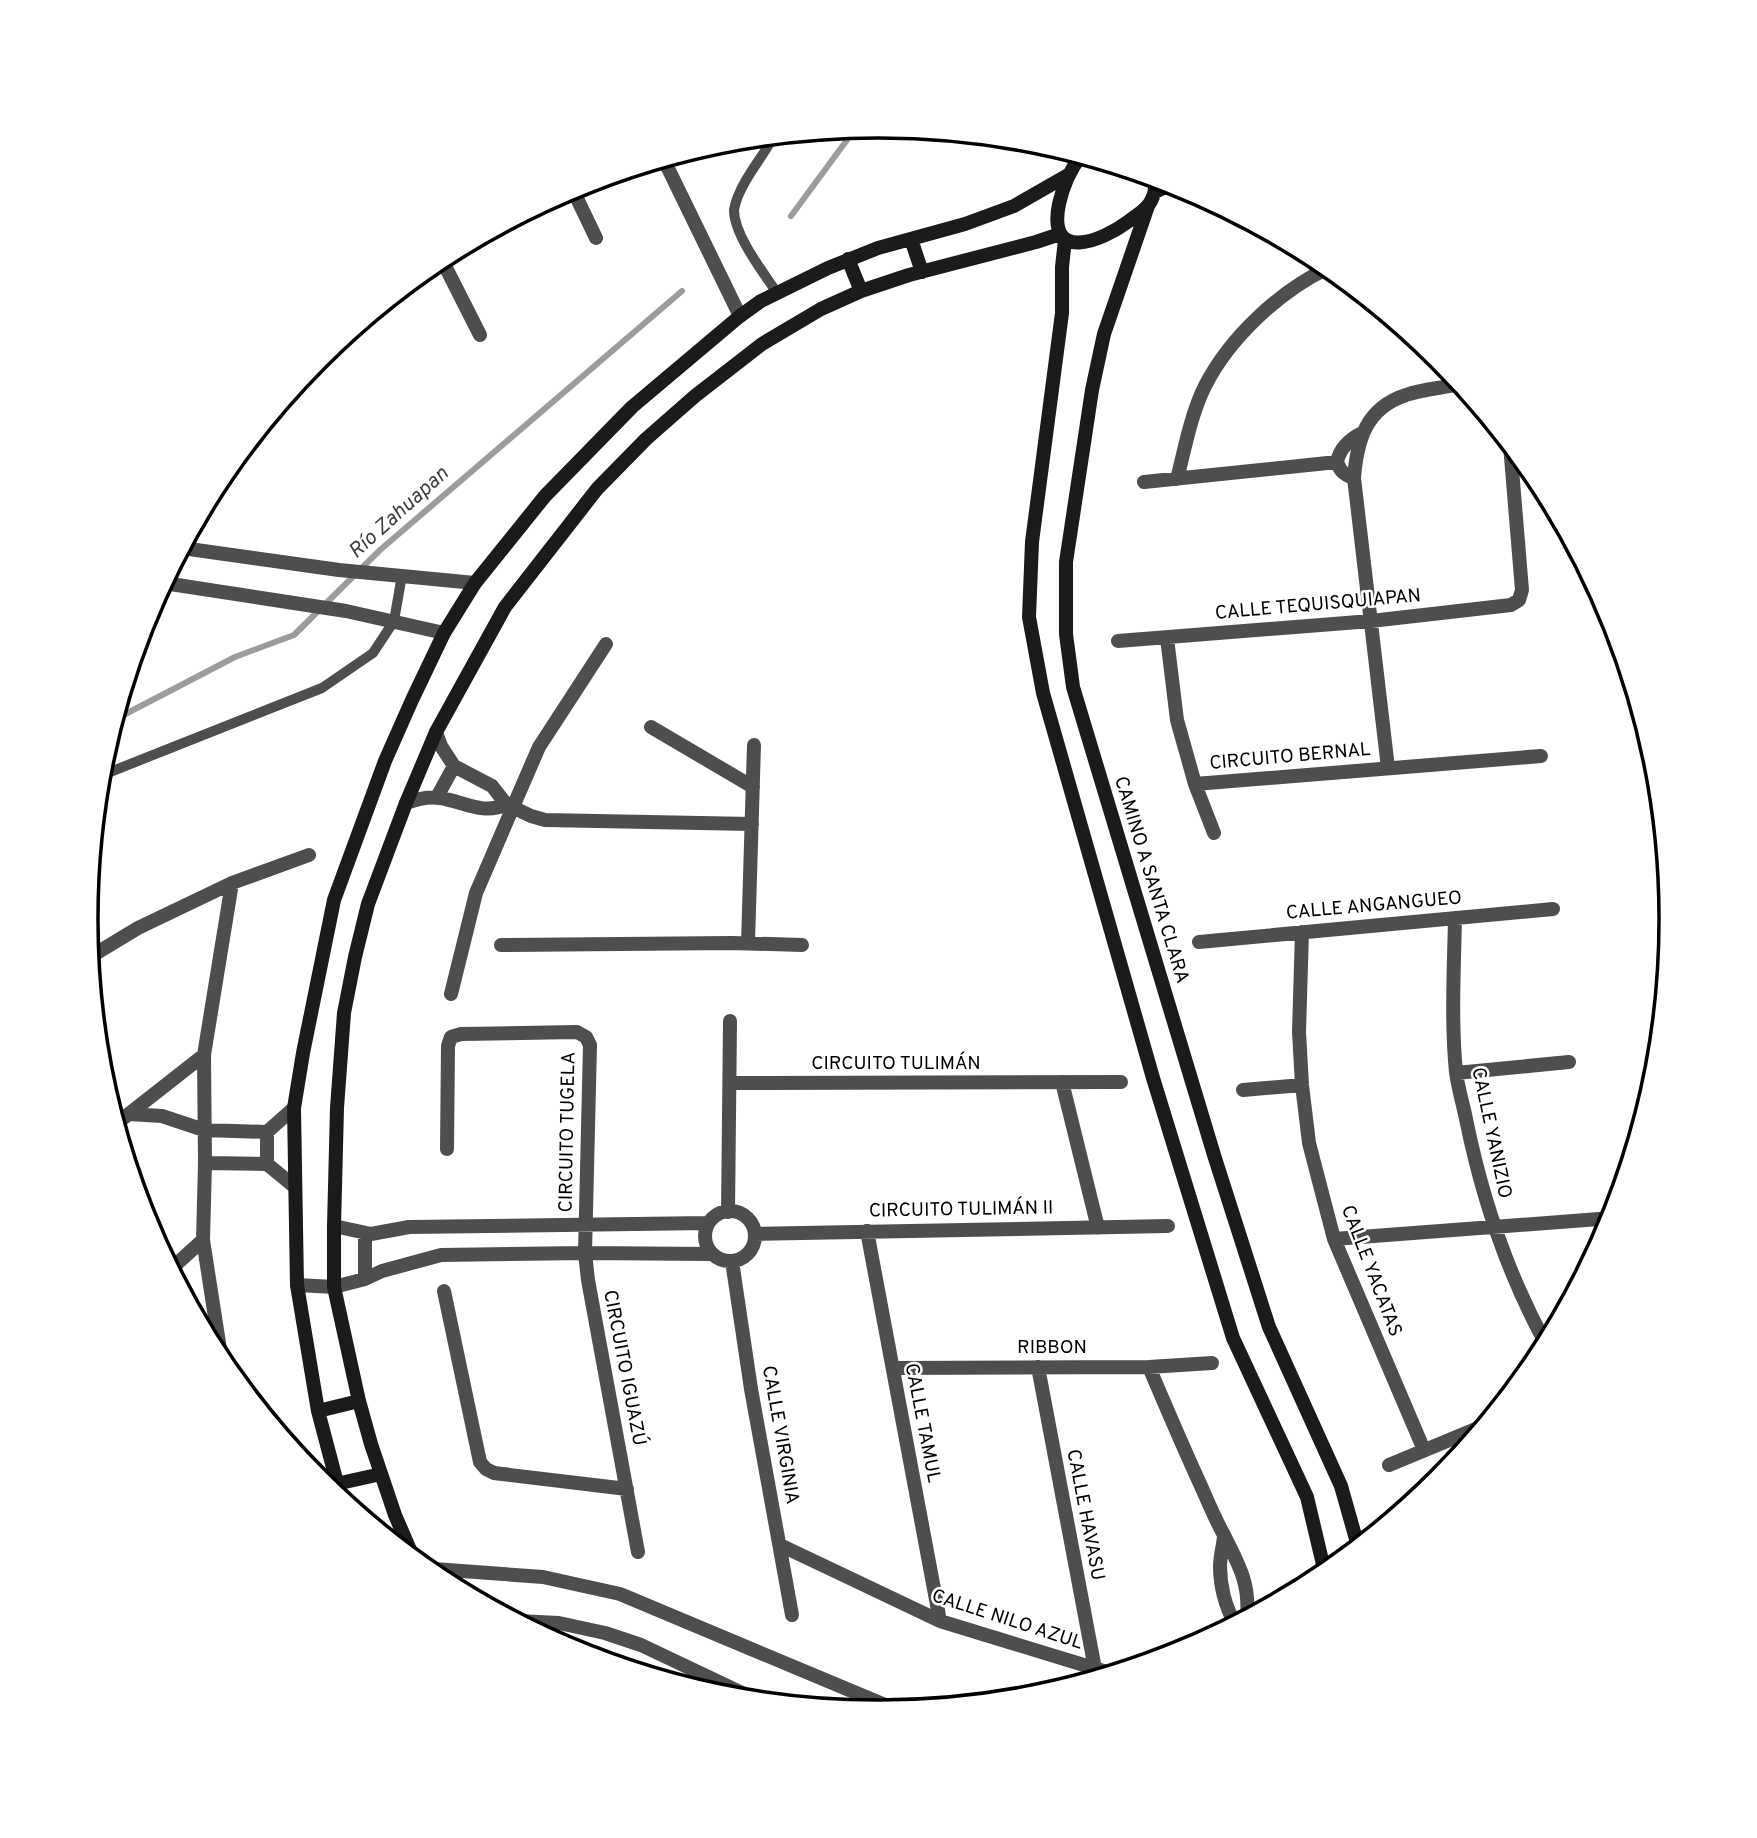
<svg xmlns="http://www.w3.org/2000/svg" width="1757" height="1838" viewBox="0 0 1757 1838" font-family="Overpass,sans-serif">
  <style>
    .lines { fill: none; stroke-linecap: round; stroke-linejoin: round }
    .stream { stroke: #9c9c9c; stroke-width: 6 }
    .lane { stroke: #4e4e4e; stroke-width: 10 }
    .street { stroke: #4e4e4e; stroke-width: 14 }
    .secondary { stroke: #1b1b1b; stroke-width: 14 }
    .labels { text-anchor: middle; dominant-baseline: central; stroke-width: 5; stroke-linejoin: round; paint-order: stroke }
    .street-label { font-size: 19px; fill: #000; stroke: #fff }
    .water-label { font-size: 21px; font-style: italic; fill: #3d3d3d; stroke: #fff }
    .rim { fill: none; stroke: #000; stroke-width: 3.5 }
  </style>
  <rect width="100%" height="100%" fill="#fff"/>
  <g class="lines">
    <!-- stream -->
    <path class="stream" d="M791,216L855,129
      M114,720L235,657L294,635L380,550L682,291"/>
    <!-- lane -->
    <path class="lane" d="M773,137C763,157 747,174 739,194C737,198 735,205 734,210C734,235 763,272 777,293
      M100,776L322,688L373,653L394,621L402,575"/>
    <!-- street -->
    <path class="street" d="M664,160L740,316
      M572,188L596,238
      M441,258L480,335
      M1362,433C1350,439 1340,447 1337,462C1340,471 1344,475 1354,478C1357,440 1366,408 1406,395C1423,389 1443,388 1460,384
      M1354,478L1388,768
      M1177,479C1185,448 1191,414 1205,386C1230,337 1280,291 1328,268
      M1144,482L1337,462
      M182,548L339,570L475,583
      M164,583L346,611L444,633
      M1167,638L1177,720L1195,784L1214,833
      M1118,641L1371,621L1511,605L1519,600L1522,590L1510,445
      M651,727L753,787
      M436,732L441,746L454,766L492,786L506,804L531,816L545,820L752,824
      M1195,784L1541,756
      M437,797L454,766
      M406,803C417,799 428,796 440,798C462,801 484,816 506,804
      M1455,918C1454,969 1451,1022 1456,1072C1458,1088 1463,1104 1466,1119C1482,1198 1507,1273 1546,1344
      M1302,932L1299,1032L1302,1085L1309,1143L1334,1239L1424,1450
      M1199,942L1553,909
      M748,943L754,745
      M501,945L732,943L802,945
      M90,957L138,928L232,883L309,855
      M451,994L476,893L513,807L539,747L606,644
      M204,1055L205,1163L203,1240L222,1362
      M1456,1073L1569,1062
      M1062,1082L1098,1228
      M730,1083L1121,1082
      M1243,1090L1302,1085
      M129,1114L162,1116L204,1130L267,1132L294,1108
      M116,1124L204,1055L232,883
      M447,1149L448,1046L451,1037L461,1034L577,1032L586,1037L590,1045L585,1253L588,1280L638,1552
      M205,1163L267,1164L295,1187
      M267,1164V1132
      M705 1236a25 25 0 1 1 50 0a25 25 0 1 1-50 0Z
      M728,1212L730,1021
      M334,1226L371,1234L409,1227L707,1223
      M867,1231L940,1621
      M365,1233V1279
      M755,1234L1168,1226
      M1334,1239L1612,1218
      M732,1261L751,1389L792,1615
      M171,1269L203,1240
      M297,1285L334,1287L365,1279L382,1271L441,1255L585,1253L710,1254
      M444,1291L480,1462L486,1469L494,1473L627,1489
      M1038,1367L1095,1669
      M1149,1367C1166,1407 1183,1447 1201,1486C1208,1502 1215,1519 1224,1535C1238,1564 1250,1582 1247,1617
      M893,1368L1149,1367L1212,1363
      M1389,1465L1483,1426
      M1224,1537C1223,1546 1220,1557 1220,1566C1220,1585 1225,1607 1235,1623
      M780,1545L940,1621L1110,1673
      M434,1569L543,1577L620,1594L897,1710
      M518,1621L559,1623L605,1633L641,1645L757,1700"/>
    <!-- secondary -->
    <path class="secondary" d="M1081,156C1069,171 1063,186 1059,204C1047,263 1101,242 1129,221C1137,215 1148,209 1152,199C1156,192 1155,186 1154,178
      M1155,192L1172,184
      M1148,206L1104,334L1092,390L1066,562V634L1073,687L1214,1155L1269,1327L1341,1486L1358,1546
      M911,239L922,272
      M1065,240L1062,267V313L1032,542L1029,617L1043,693L1153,1078L1233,1338L1307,1497L1325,1573
      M848,259L861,291
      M318,1411L359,1401
      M336,1484L381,1474
      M341,1498L318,1411L297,1285L294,1108L303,1053L334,900L385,761L412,700L444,633L475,583L545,496L632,407L740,316L761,301L828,268L878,248L965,224L1014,206L1068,175
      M414,1559L395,1515L371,1444L359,1401L334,1287V1226L337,1108L344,1013L355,957L368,904L406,803L436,732L505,607L597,489L646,439L695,396L762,344L821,309L861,291L909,275L1036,242L1060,234
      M422,1565L434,1569L454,1587"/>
  </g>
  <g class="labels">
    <!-- street labels -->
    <g class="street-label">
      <text transform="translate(1318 605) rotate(-5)">CALLE TEQUISQUIAPAN</text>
      <text transform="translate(1290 757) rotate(-5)">CIRCUITO BERNAL</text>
      <text transform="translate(1151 880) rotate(73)">CAMINO A SANTA CLARA</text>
      <text transform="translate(1374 906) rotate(-5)">CALLE ANGANGUEO</text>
      <text x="896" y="1064">CIRCUITO TULIMÁN</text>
      <text transform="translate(568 1132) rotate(-89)">CIRCUITO TUGELA</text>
      <text transform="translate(1491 1133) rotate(78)">CALLE YANIZIO</text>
      <text transform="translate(961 1210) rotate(-1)">CIRCUITO TULIMÁN II</text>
      <text transform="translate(1371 1271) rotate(69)">CALLE YACATAS</text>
      <text x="1052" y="1348">RIBBON</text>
      <text transform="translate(624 1368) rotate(79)">CIRCUITO IGUAZÚ</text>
      <text transform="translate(922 1423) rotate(79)">CALLE TAMUL</text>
      <text transform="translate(780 1435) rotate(80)">CALLE VIRGINIA</text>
      <text transform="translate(1085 1515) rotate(79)">CALLE HAVASU</text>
      <text transform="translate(1007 1620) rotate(18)">CALLE NILO AZUL</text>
    </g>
    <!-- water labels -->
    <g class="water-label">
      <text transform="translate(399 513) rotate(-42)">Río Zahuapan</text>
    </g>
  </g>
  <!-- crop -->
  <path d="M0 0H1757V1838H0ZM878 138H879A780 780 0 0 1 1659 918V920A780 780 0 0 1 879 1700H878A780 780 0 0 1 98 920V918A780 780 0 0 1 878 138Z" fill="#fff" fill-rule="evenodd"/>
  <path class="rim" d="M878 138H879A780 780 0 0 1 1659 918V920A780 780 0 0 1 879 1700H878A780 780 0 0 1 98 920V918A780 780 0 0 1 878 138Z"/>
</svg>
